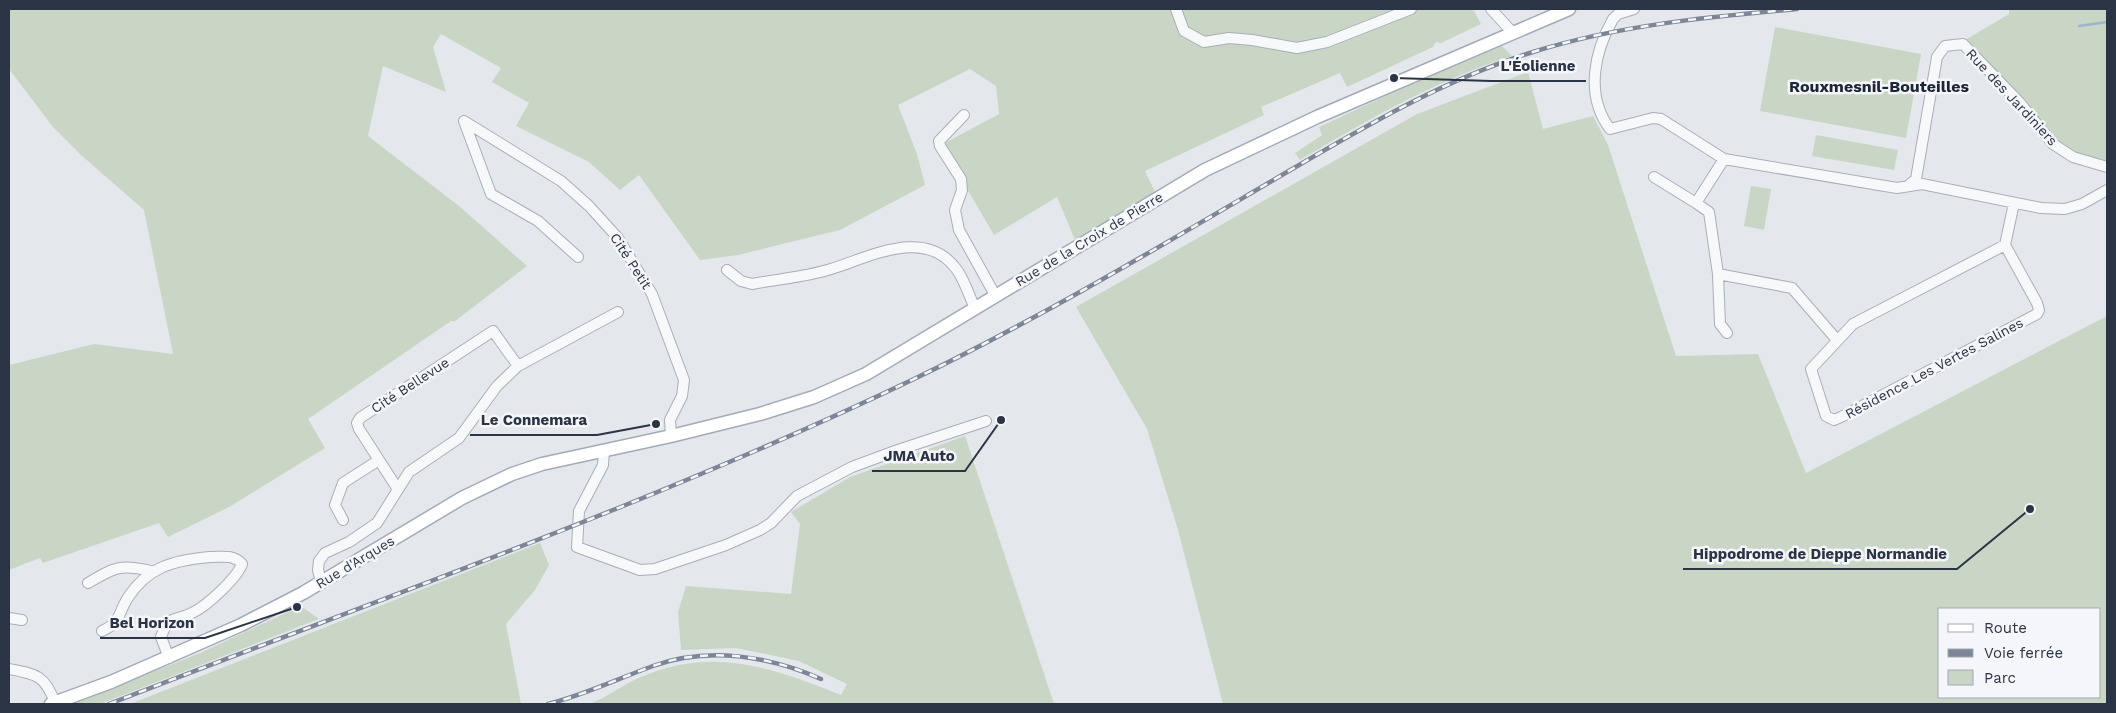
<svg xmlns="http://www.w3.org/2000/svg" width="2116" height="713" viewBox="0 0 2116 713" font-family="'Work Sans',sans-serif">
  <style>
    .green { fill: #c9d6c5; fill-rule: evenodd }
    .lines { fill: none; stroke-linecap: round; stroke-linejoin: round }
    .stream { stroke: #9fb4cc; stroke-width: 2.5 }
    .minor-casing { stroke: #a9aeb7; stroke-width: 12 }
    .major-casing { stroke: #a3abb8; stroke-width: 15 }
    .minor { stroke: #f7f8fa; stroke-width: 10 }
    .major { stroke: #fff; stroke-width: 12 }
    .rail-casing { stroke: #7d8696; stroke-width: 4.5 }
    .rail { stroke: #f4f6f9; stroke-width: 2.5; stroke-dasharray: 8; stroke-linecap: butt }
    .labels { text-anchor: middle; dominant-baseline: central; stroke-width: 5; stroke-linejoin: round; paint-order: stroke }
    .street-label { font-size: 14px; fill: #2b3445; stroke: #f4f6f9 }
    .quarter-label { font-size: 16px; font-weight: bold; fill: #1d2536; stroke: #f4f6f9 }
    .leader { fill: none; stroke: #2b3445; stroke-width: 2 }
    .callout-dot { fill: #2b3445; stroke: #f4f6f9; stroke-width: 2 }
    .callout-label { font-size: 15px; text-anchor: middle; font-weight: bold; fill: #2b3445; stroke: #f4f6f9; stroke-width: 5; stroke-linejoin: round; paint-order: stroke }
  </style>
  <rect width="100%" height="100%" fill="#e4e7ec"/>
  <!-- green -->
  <path class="green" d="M9,9H1473L1481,24L1441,43L1436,42L1433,47L1347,87L1340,73L1261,107L1264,115L1145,171L1155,192L1075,240L1057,197L994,235L966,187L965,177L943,144L999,114L996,86L970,69L898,105L917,154L925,185L840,230L738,255L700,260L639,175L620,190L589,162L516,126L529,103L492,82L501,68L441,34L433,47L446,92L383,66L368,136L459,206L527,266L455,321H451L308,419L325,448L229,507L168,537L159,523L43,563L40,558L9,570V365L94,344L173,354L144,210L81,155L53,127L9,69Z
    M2009,9H2107V163L2077,156L2055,143L1965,40L2009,14Z
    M1775,27L1921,54L1906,138L1760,111Z
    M1501,45L1512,56C1436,80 1368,120 1300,160L1295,153L1322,135L1319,127L1433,74Z
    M1528,72L1543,129L1593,116L1608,145L1676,356L1758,354L1806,473L2107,316V704H1223L1178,530L1147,429L1076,307L1417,114ZM1940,609H2100V697H1940Z
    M1816,135L1898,150L1894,170L1812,156Z
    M1751,186L1771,189L1764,230L1744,226Z
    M965,436L1054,704H590C608,697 623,684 641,677C714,646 772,668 841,695L847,684L799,661L736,648L681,650L678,612L686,586L791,594L800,524L791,512L850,477Z
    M540,543L549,565L535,590L506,624L521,704H130Z
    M301,606L319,619L100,704H71L200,653Z"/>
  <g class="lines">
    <!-- stream -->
    <path class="stream" d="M2079,26L2107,22"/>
    <!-- minor casing -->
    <g class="minor-casing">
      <path id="minor" d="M1176,9L1184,31L1204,42L1229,38L1252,40L1297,48L1327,42L1411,9
        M1491,9L1513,33
        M1634,9L1618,14L1613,19C1594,52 1585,96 1610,129L1653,118L1661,119L1724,159L1897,188L1922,184L2041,208L2065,209L2082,204L2107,190
        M964,115L939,141L940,146L961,179L962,190L955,210L959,230L995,295
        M464,121L561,181L589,206L618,238L652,294L684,380L682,396L670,420L671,436
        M464,121L491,194L538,221L578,257
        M1724,159L1696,203L1709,212L1718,274L1720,324L1727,333
        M1654,177L1696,203
        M1908,186L1916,179L1937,57L1945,46L1963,44L2020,103L2053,144L2073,157L2107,167
        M2005,245L1853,324L1811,369L1826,416L1834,420L1841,417L2037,314L2039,310L2037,303L2005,245L2014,203
        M727,270L741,281L752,284C778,279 806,277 831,269C870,257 926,226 957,270C965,281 969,296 975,308
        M1718,274L1792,288L1837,340
        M604,451L603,465L579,511L577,547L640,570L655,569L726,545L760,530L771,523L797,496L852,467L898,450L986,421
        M397,488L359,429L357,423L360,418L493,331L518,366
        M343,520L335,505L343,483L379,460
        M321,582L318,570L319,561L325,553L349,542L377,523L409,472L459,438L497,386L518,366L618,312
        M88,583C115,567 120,564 151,571
        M9,618L22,620
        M102,631C121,622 117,616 127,599C147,567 174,560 210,557C222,557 233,554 242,564C237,578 207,606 192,613C174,622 169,614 161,637L169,658
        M9,669C36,674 45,675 55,703"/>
    </g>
    <!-- major casing -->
    <g class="major-casing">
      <path id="major" d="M51,704L111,682L241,625L303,593L462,498L512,474L542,464L671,436L760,414L814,397L866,374L1205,170L1317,117L1569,9"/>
    </g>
    <!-- minor -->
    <use href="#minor" class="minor"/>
    <!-- major -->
    <use href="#major" class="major"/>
    <!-- rail casing -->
    <g class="rail-casing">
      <path id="rail" d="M109,704C378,599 653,504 914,379C1030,323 1142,257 1253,192C1344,139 1433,83 1533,52C1619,25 1708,17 1797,9
        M548,704C584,695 617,679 653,666C708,646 769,656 821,679"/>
    </g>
    <!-- rail -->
    <use href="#rail" class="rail"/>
  </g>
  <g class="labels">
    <!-- street labels -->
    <g class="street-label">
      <text transform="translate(2012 97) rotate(47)">Rue des Jardiniers</text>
      <text transform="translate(1089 239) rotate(-31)">Rue de la Croix de Pierre</text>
      <text transform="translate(631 261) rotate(57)">Cité Petit</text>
      <text transform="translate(1934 368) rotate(-28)">Résidence Les Vertes Salines</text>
      <text transform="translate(410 385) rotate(-33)">Cité Bellevue</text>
      <text transform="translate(355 562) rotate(-31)">Rue d'Arques</text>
    </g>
    <!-- quarter labels -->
    <g class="quarter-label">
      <text x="1879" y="86">Rouxmesnil-Bouteilles</text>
    </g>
  </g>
  <!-- callouts -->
  <path class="leader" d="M1394 78L1491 81H1586M656 424L597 435H470M1001 420L965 471H872M2030 509L1957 569H1683M297 607L205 638H100"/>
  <g class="callout-dot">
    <circle cx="1394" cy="78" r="5"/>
    <circle cx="656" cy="424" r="5"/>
    <circle cx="1001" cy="420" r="5"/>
    <circle cx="2030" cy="509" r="5"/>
    <circle cx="297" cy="607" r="5"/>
  </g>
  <g class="callout-label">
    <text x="1538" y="71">L'Éolienne</text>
    <text x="534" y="425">Le Connemara</text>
    <text x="919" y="461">JMA Auto</text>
    <text x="1820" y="559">Hippodrome de Dieppe Normandie</text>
    <text x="152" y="628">Bel Horizon</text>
  </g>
  <!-- border -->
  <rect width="2116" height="713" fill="none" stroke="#2b3445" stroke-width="20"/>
  <!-- legend -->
  <rect x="1938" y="608" width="162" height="90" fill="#f4f6f9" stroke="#a4a8b1"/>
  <rect x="1948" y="624" width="25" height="8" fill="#ffffff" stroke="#a4a8b1"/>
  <text x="1984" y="633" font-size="15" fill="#2b3445">Route</text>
  <rect x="1948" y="649" width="25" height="8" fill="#7d8696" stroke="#a4a8b1"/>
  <text x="1984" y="658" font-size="15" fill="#2b3445">Voie ferrée</text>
  <rect x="1948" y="670" width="25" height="15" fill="#c9d6c5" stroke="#a4a8b1"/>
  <text x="1984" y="683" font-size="15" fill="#2b3445">Parc</text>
</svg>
